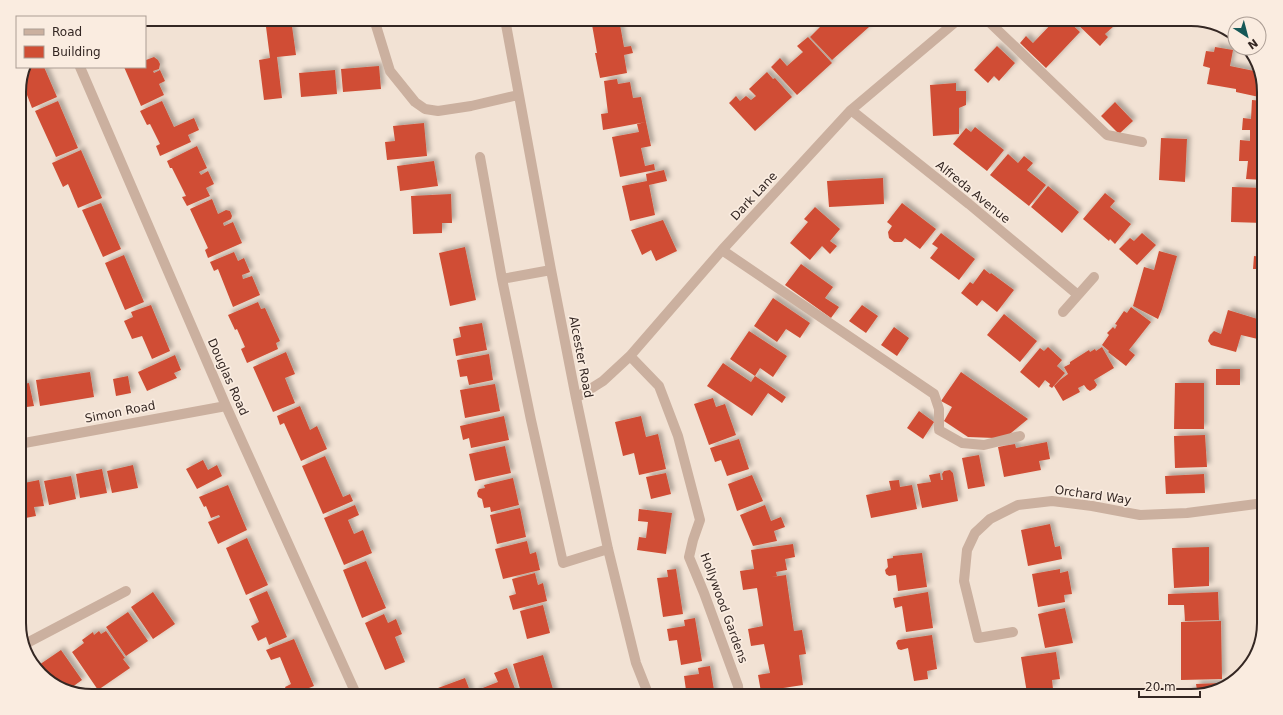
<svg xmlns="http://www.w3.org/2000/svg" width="1283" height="715" viewBox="0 0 1283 715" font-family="'DejaVu Sans',sans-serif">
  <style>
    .building { fill: #d04e34; filter: url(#shadow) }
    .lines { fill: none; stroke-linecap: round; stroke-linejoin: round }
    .minor { stroke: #cbb09f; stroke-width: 10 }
    .labels { text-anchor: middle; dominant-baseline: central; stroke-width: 3.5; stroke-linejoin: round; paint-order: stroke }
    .street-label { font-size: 12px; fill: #342723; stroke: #faece0 }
    .rim { fill: none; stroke: #342723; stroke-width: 2 }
  </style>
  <defs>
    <filter id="shadow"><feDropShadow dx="3.5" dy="-3.5" stdDeviation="2" flood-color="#0004"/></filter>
  </defs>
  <rect width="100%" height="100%" fill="#f2e2d4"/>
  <!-- building -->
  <path class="building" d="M265,19H291L296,55L277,57L282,98L264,100L259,60L270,58Z
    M591,19H619L624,47L631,46L633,53L624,55L627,73L600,78L595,53H597Z
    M828,19H862L869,27L832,60L810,37Z
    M1056,19H1066L1080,32L1046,68L1020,43L1026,36L1033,43Z
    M1072,19H1112L1110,22L1114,26L1105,34L1108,37L1100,46Z
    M808,37L832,63L797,95L771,67L780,58L787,66L803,52L797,46Z
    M997,46L1015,63L999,81L994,76L988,83L974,70Z
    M1215,47L1233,50L1230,66L1259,72L1262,81L1259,97L1236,92V89L1207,84L1210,68L1203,66L1206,51L1214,52Z
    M154,57L158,60L160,64L159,69L153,71L154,73L160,70L165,81L159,84L164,95L141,106L124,67H145V58L146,60Z
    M379,66L381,89L343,92L341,69Z
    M29,67H44L57,97L32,108L27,95L22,97L19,96V88Z
    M335,70L337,94L301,97L299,73Z
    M767,72L773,79L775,78L792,97L755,131L729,103L736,96L740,101L746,96L751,100L756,96L749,89Z
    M617,79L618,84L630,82L633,98L641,97L646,122L603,130L601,114L608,113L604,81Z
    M956,83V91H966V105L959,108V134L933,136L930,85Z
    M1252,100L1264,101V180L1246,179L1248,161H1239L1240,140L1250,141V130H1242L1243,118L1251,119Z
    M58,101L78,148L56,157L35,111Z
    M162,101L174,127L194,118L199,130L188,135L191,142L160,156L156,146L160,144L150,124L147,125L140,111Z
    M1115,102L1133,121L1119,134L1101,116Z
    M646,122L651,146L641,148L645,166L654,164L655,170L620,177L612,137L639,132L637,124Z
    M424,123L427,156L387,160L385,142L395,141L393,126Z
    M975,127L1004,150L987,171L953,144L966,128L971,132Z
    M1161,138L1187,139L1185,182L1159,180Z
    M197,146L207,168L199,172L201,175L208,171L214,184L206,188L210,196L187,206L182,197L186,196L172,168H170L167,161Z
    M81,150L102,198L78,208L68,184L63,187L52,163Z
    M1008,154L1018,163L1024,156L1033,163L1027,170L1046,185L1029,206L990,175Z
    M434,161L438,186L400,191L397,166Z
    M664,170L667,181L649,185L655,215L630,221L622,186L647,181L646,174Z
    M883,178L884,204L829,207L827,181Z
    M1048,186L1079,212L1062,233L1031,207Z
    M1232,187L1264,188V223L1231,222Z
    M1105,193L1115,201L1110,207L1131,224L1115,244L1110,239L1109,241L1083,219Z
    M451,194L452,223H442V233L413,234L411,196Z
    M212,199L218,214L226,210L230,211L232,216L231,219L223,223L224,226L233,222L242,243L208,258L205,250L208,248L190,209Z
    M101,203L121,249L103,257L82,210Z
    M902,203L936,229L920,249L905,238L902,242H894L889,238L888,232L892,226L887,222Z
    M815,207L840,229L830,241L837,246L830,254L822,246L810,260L790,243L808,222L804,219Z
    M663,220L677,251L656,261L651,250L642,255L631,230Z
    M941,233L975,259L959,280L930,258L938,248L932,244Z
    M1142,233L1156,245L1137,265L1119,249L1130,238L1134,241Z
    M1262,245H1264V275H1261V269H1253L1254,256L1262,257Z
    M465,247L476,300L450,306L439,253Z
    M1159,251L1177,256L1162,309L1158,319L1133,306L1144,267L1154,270Z
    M234,252L238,261L244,258L250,272L242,275L243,279L252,276L260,295L233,307L218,269L214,271L210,262Z
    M124,255L144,302L125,310L105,263Z
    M801,264L833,287L825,298L839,307L831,318L785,285Z
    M984,269L990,274L991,273L1014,290L997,312L982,300L977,306L961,293L970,282L973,284Z
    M773,298L810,323L800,338L786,329L777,342L754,326Z
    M258,302L261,309L265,308L280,341L276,343L278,349L247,363L241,349L245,347L237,329L235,330L228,315Z
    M151,305L170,351L152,359L142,336L132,339L124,321L133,317L131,312Z
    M862,305L878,316L866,333L849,321Z
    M1131,307L1151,322L1129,350L1135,355L1126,366L1108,352L1109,351L1102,345L1109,335L1107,333L1113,327L1115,329L1117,325L1115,324L1124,311L1127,313Z
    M1228,310L1264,321V333L1262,340L1241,335L1236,352L1211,345L1208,341L1210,335L1214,331L1221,334Z
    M1004,314L1037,341L1020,362L987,335Z
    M482,323L487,350L456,356L453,339L461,337L459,327Z
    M894,327L909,338L897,356L881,345Z
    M749,331L787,356L773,377L760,368L755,376L730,359Z
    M1048,347L1062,360L1057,366L1065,373L1052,388L1049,386L1050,384L1045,380L1039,388L1020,372L1040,348L1044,351Z
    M1102,347L1114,368L1094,380L1097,385L1095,388L1090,391L1087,389L1084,385L1078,388L1080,392L1063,401L1054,386L1060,380L1068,374L1064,367L1070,364V362L1089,350L1090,352L1095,349L1096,351Z
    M286,352L295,374L285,378L295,403L273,412L253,367Z
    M489,354L493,380L469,385L467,376L460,377L457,360Z
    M175,355L181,370L174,373L177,378L147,391L138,372Z
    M723,363L751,382L755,376L786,397L782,403L768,393L752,416L707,386Z
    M1216,369H1240V385H1216Z
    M90,372L94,397L40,406L36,380Z
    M961,372L1028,419L1006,437L995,438L968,437L944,421L952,407L941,401Z
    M128,376L131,393L116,396L113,379Z
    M29,383L34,406L19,408V385Z
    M1175,383H1204V429H1174Z
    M495,384L500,411L465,418L460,390Z
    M713,398L716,407L725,404L736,435L709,445L694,404Z
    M300,406L310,430L317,426L327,449L301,461L284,423L280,425L277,416Z
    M919,411L934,422L923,439L907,428Z
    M504,416L509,440L471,448L469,438L463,440L460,426Z
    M641,416L646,437L658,434L666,469L639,475L634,453L623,456L615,422Z
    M1205,435L1207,467L1175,468L1174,436Z
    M739,439L749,469L727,476L721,460L715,462L710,448Z
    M1047,442L1050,459L1039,461L1041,470L1004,477L998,447L1015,444L1016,448Z
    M505,446L511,473L475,481L469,454Z
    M979,455L985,486L968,489L962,458Z
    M325,456L343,497L350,494L353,501L323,514L302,466Z
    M203,460L208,470L217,465L222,476L197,489L186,469Z
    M133,465L138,488L112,493L107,471Z
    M102,469L107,493L80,498L76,474Z
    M950,470L953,473L958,501L922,508L917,484L931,482L929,475L940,473L941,480H943L942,474L944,471Z
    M666,473L671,494L651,499L646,477Z
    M1204,474L1205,493L1166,494L1165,476Z
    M752,475L763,501L737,511L728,484Z
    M71,476L76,499L49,505L44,481Z
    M513,478L519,505L491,512L490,507L484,508L482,499L478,497L477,493L479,489L485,488L484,485Z
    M39,480L44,506L34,507L36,516L20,519L19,513V484Z
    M899,480L900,487L912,485L917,509L871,518L866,495L891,490L889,481Z
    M228,485L247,530L218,544L208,522L220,517L219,515L211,518L206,506L204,507L199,497Z
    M355,505L359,515L348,520L354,534L363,530L372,553L344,565L324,518Z
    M765,505L771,521L781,517L785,527L774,531L777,541L753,546L740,515Z
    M520,508L526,537L497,544L490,515Z
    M639,509L672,513L666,554L637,550L639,537L646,538L648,522L638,521Z
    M1050,524L1055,547L1060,546L1062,559L1028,566L1021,530Z
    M247,538L268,585L246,595L226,548Z
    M527,541L530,554L536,552L540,570L503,579L495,549Z
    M793,544L795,557L785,559L787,570L776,572L777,576L772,577L786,575L794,631L802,630L806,654L799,655L803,685L783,688L784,696H766L765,691L761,692L758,675L770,673L764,644L751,646L748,629L763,626L757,588L743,590L740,571L754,569L751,550Z
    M1209,547V586L1174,588L1172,548Z
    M922,553L927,587L898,591L896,575L889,576L886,574L885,570L888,567L887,559L893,558V556Z
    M366,561L386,608L362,618L343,570Z
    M676,569L683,614L663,617L657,578L668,577L667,570Z
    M1060,569V573L1068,571L1072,594L1064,595L1065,602L1038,607L1032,574Z
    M535,573L538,585L543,583L547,601L513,610L509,596L516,594L512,579Z
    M267,591L287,637L269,645L266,637L258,641L251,626L259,622L249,599Z
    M153,592L175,624L153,639L131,607Z
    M928,592L933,628L906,632L902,606L895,608L893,598Z
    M1218,592L1219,620L1185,621L1184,605H1168V594Z
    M543,605L550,633L527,639L520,611Z
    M1065,608L1073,643L1045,648L1038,614Z
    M128,612L148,641L126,656L106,627Z
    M384,614L388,623L396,619L402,634L395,637L405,662L385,670L365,623Z
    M695,618L702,661L681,665L677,640L669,641L667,629L685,626L684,620Z
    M1221,621L1222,679L1181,680V622Z
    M99,631L101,634L106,631L125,658L123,659L130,668L98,690L72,652L84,643L82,640L93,632L94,635Z
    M932,635L937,669L927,671L928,679L914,681L908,648L901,650L898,649L896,643L898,640Z
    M294,639L314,686L289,696L285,687L291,684L280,657L271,660L266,650Z
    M61,650L82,680L68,690L56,686L36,667Z
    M1056,652L1060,679L1052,680L1053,689L1027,693L1021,657Z
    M543,655L555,696H522L513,664Z
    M710,666L715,696H693L692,689L686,690L684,676L699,674L698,668Z
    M507,668L517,694L511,696H477L475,691L498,682L494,673Z
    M465,678L472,696H441L438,688Z
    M1220,683V688L1188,696V693L1190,691L1197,690L1196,684Z"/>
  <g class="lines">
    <!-- minor -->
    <path class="minor" d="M374,19L390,71L415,102L425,109L438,111L471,106L518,95
      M505,19L551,270L576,398L608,549L636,663L649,696
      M986,19L1107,135L1142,142
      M80,67L226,406L357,696
      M851,110L969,204L1078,295
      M480,157L502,279L531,420L563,563L608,549
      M722,250L934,394L939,409V430L962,443L984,445L1020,436
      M502,279L551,270
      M1063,312L1094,277
      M630,356L659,386L678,436L700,520L693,540L689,557L704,593L738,686L739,696
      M576,398L603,381L630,356L722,250L851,110L959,19
      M19,444L226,406
      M1013,632L978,638L964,581L967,550L975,533L990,519L1018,505L1052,501L1092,506L1140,515L1187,513L1264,503
      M25,644L126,591"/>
  </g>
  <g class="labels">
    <!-- street labels -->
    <g class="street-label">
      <text transform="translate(973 192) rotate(39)">Alfreda Avenue</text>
      <text transform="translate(754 196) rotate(-47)">Dark Lane</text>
      <text transform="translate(581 357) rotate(79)">Alcester Road</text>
      <text transform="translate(228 377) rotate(66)">Douglas Road</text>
      <text transform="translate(120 412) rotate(-11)">Simon Road</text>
      <text transform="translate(1093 495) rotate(8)">Orchard Way</text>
      <text transform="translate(724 608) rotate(70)">Hollywood Gardens</text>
    </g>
  </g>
  <!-- crop -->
  <path d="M0 0H1283V715H0ZM92 26H1191A66 66 0 0 1 1257 92V623A66 66 0 0 1 1191 689H92A66 66 0 0 1 26 623V92A66 66 0 0 1 92 26Z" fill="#faece0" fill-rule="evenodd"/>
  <path class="rim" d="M92 26H1191A66 66 0 0 1 1257 92V623A66 66 0 0 1 1191 689H92A66 66 0 0 1 26 623V92A66 66 0 0 1 92 26Z"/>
  <!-- legend -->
  <rect x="16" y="16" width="130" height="52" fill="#faece0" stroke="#ab9d94"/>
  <rect x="24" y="29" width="20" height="6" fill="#cbb09f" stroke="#ab9d94"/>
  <text x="52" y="36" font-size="12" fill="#342723">Road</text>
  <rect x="24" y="46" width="20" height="12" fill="#d04e34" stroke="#ab9d94"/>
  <text x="52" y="56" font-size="12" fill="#342723">Building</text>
  <!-- north arrow -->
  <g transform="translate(1247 36) rotate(144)"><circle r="19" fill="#faece0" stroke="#ab9d94"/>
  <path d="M0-3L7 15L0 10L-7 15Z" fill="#165857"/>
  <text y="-6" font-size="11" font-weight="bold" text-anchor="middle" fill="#342723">N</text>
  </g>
  <!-- scale -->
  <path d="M1139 691v6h61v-6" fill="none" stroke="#342723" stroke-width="2"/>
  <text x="1145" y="691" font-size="12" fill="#342723" stroke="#faece0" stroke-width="3" paint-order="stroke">20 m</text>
</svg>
